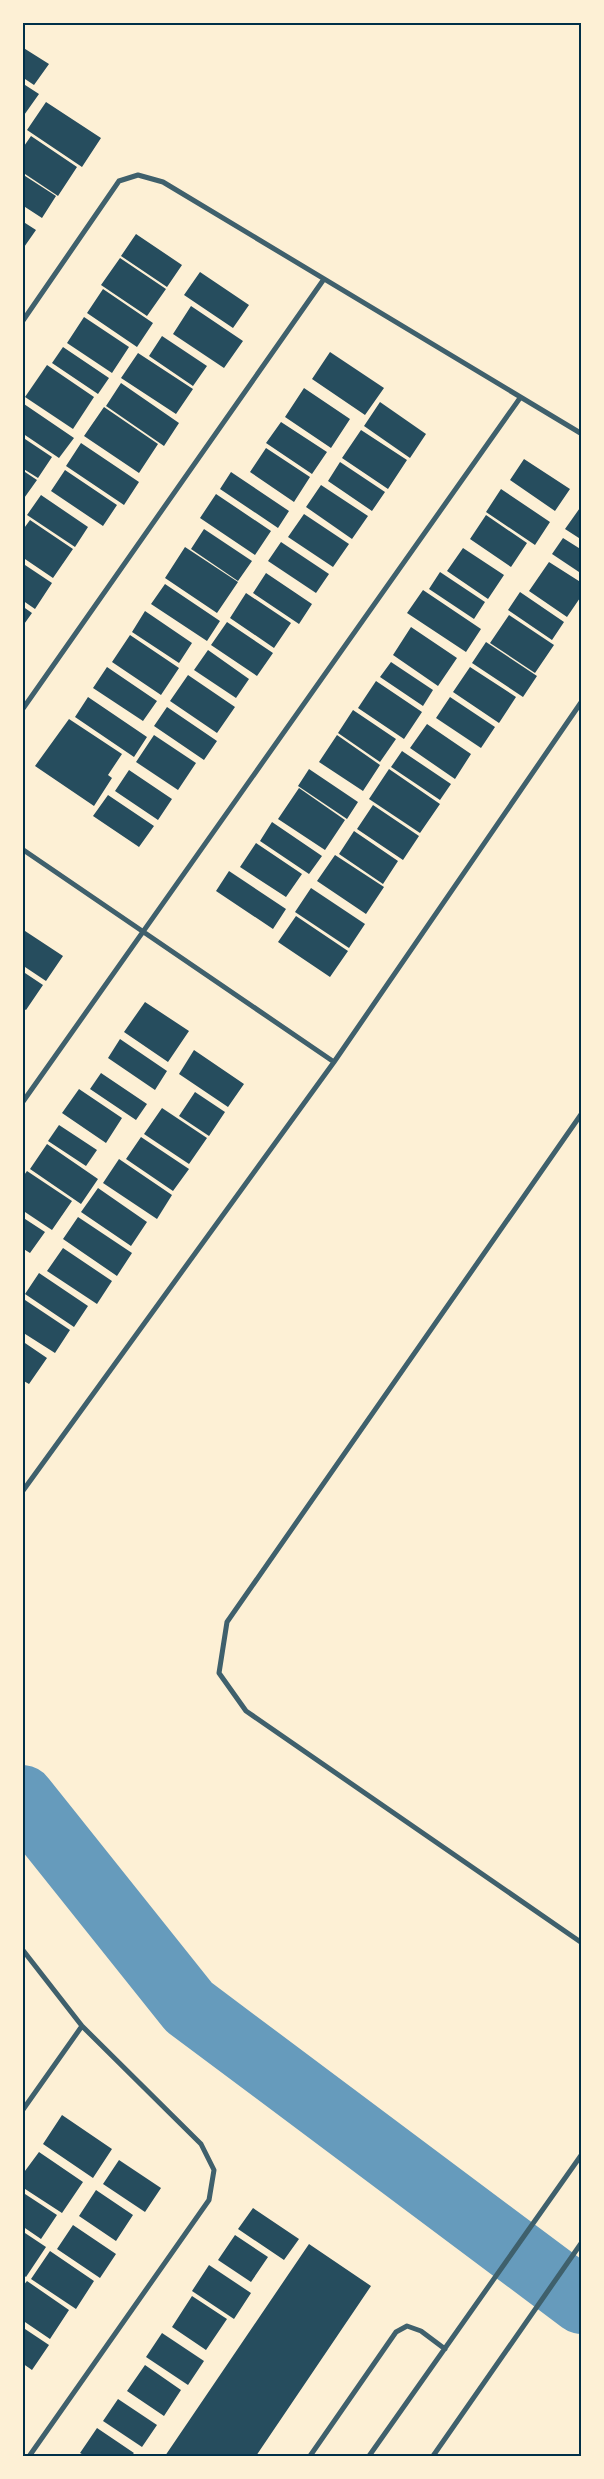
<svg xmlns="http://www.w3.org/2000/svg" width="604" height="2479" viewBox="0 0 604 2479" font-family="'Golos Text',sans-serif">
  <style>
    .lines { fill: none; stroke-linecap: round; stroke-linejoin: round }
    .river { stroke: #669bbc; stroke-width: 66 }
    .building { fill: #264d5e }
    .minor { stroke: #3f606c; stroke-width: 5 }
    .neatline { fill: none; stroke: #003049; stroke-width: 2 }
  </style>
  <rect width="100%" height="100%" fill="#fdf0d5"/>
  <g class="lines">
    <!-- river -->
    <path class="river" d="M22,1798L189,2007L582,2301"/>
  </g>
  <!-- building -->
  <path class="building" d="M22,47L49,64L34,85L22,77Z
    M22,83L39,94L22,118Z
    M46,102L101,138L82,167L27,130Z
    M31,136L77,167L58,196L22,172V149Z
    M22,174L56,196L42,218L22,205Z
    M22,221L36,230L22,250Z
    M136,234L182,265L167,287L121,256Z
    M120,258L166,289L147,316L101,285Z
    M200,272L249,305L233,328L184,295Z
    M103,289L153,323L137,347L87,313Z
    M191,306L243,341L224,368L173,334Z
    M84,317L129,347L112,373L67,343Z
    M162,336L207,366L193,386L149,356Z
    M63,347L109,378L98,394L52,363Z
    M330,352L384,388L365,415L312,379Z
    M138,353L193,389L176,414L121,378Z
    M47,365L94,397L73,429L25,397Z
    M121,383L179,423L164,446L106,406Z
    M304,388L350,419L331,448L285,417Z
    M380,402L426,434L410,458L364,426Z
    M24,404L74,438L59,458L22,433Z
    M104,407L158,444L139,473L84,436Z
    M281,422L327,452L312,474L266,443Z
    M361,430L407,460L388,489L342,458Z
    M22,437L52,457L38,478L22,468Z
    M81,443L139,482L124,505L66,466Z
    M266,448L310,477L294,502L250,472Z
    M524,459L570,489L555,511L510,480Z
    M340,462L385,492L372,511L328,481Z
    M22,470L37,480L22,501Z
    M65,470L117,505L103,526L51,491Z
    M231,472L289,511L278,528L220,489Z
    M321,485L368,516L352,539L306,507Z
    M501,489L550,522L535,545L486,512Z
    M216,494L271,531L255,555L200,518Z
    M41,495L88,527L75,547L27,515Z
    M582,505V540L565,529Z
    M304,514L349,544L333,567L288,537Z
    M486,515L527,543L511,567L470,539Z
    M30,520L73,549L53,578L22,557V531Z
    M204,529L252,561L238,581L191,549Z
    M563,538L582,550V574L552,554Z
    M281,542L329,574L316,593L268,561Z
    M185,547L238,582L217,613L165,578Z
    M463,548L504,575L488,599L447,571Z
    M549,562L582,583V595L567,617L529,591Z
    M22,563L52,583L35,609L22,600Z
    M440,572L485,602L474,619L429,589Z
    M266,573L312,604L299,624L253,593Z
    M165,584L220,621L207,641L151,604Z
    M423,590L481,629L466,652L407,613Z
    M520,592L564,622L552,640L508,610Z
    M246,593L291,623L274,648L230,618Z
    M22,606L32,613L22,627Z
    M145,611L192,643L179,663L132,632Z
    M509,615L554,645L535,673L490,643Z
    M227,622L273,653L257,676L211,645Z
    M411,627L457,658L438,686L393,655Z
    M130,635L179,668L161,695L112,662Z
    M486,642L537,676L523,697L472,663Z
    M208,650L249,679L236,698L194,670Z
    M391,662L433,690L423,706L380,677Z
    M107,667L157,701L143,721L93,688Z
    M470,667L516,697L499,723L453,692Z
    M188,675L235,707L217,733L170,701Z
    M376,681L422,712L404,739L358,708Z
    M88,697L147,737L134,757L75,717Z
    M450,697L495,727L481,748L436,718Z
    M167,707L217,741L204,760L154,726Z
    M353,710L396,739L380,762L338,733Z
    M69,719L122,754L108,775L112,778L94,806L35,766Z
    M427,724L471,754L455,779L410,748Z
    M154,735L196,763L178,790L136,762Z
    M337,735L380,765L363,791L319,762Z
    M402,751L451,784L440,800L391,767Z
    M309,769L358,802L347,819L298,786Z
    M389,769L440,804L420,833L369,799Z
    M129,770L172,799L158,820L115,791Z
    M299,788L345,820L325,850L278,819Z
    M108,795L154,826L139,847L93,816Z
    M373,805L419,836L403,860L357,829Z
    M272,822L322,856L309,874L260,841Z
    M354,831L398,861L383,884L339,854Z
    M256,843L302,874L286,897L240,867Z
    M335,855L384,887L366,914L317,881Z
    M229,871L286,909L273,929L216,891Z
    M311,888L365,924L349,948L295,912Z
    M296,916L348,951L330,977L278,942Z
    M22,929L63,956L46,981L22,965Z
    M22,971L43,985L26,1010L22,1008Z
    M145,1002L189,1031L168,1062L124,1032Z
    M120,1039L167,1071L155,1090L108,1058Z
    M194,1050L244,1084L228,1107L179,1074Z
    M101,1073L147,1104L136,1120L90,1089Z
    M79,1089L122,1118L106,1143L62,1113Z
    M195,1092L225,1112L209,1136L179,1116Z
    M162,1108L207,1138L189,1164L144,1134Z
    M59,1125L97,1150L86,1166L48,1141Z
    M141,1137L189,1169L173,1191L126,1159Z
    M47,1144L98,1179L81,1204L30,1169Z
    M119,1159L172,1195L157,1219L103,1183Z
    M27,1171L72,1201L52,1230L22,1210V1178Z
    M98,1188L147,1222L131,1246L81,1212Z
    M22,1217L45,1232L30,1253L22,1248Z
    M78,1217L132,1253L117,1276L63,1239Z
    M63,1248L112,1281L97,1304L47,1271Z
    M39,1273L88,1306L74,1327L25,1294Z
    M22,1298L70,1330L55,1353L22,1332Z
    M22,1341L47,1358L29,1384L22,1380Z
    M62,2115L112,2149L93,2178L43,2144Z
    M39,2152L83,2182L62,2213L22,2187V2175Z
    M119,2160L161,2188L145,2212L103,2184Z
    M96,2190L133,2215L116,2241L79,2216Z
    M22,2192L57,2215L41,2239L22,2226Z
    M253,2208L299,2239L284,2260L238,2229Z
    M73,2225L116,2254L100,2278L57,2249Z
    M22,2231L46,2247L26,2277L22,2274Z
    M235,2235L268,2257L251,2282L218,2260Z
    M309,2244L371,2286L256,2456H165Z
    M50,2251L94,2281L76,2309L31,2279Z
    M209,2265L251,2293L234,2319L192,2291Z
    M27,2281L69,2310L50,2339L22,2320V2287Z
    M192,2296L227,2319L206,2350L172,2327Z
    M22,2327L49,2345L32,2370L22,2363Z
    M162,2333L204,2361L188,2385L146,2357Z
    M145,2365L181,2390L164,2416L127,2391Z
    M118,2399L157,2425L142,2447L103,2421Z
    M97,2428L134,2453L131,2456H86L80,2453Z"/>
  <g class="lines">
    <!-- minor -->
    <path class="minor" d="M22,322L119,181L138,175L163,182L582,434
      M22,710L324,279
      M22,849L334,1062
      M22,1103L520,398
      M582,1113L227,1622L219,1673L246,1711L582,1943
      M22,1492L334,1062L582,701
      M22,1949L82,2026L201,2144L214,2170L209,2200L30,2455
      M22,2111L82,2026
      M310,2456L396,2332L407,2326L421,2331L445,2349
      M369,2456L582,2154
      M433,2456L582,2242"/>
  </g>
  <!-- border -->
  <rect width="604" height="2479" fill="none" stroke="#fdf0d5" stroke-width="48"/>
  <rect x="24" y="24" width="556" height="2431" class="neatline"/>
</svg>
